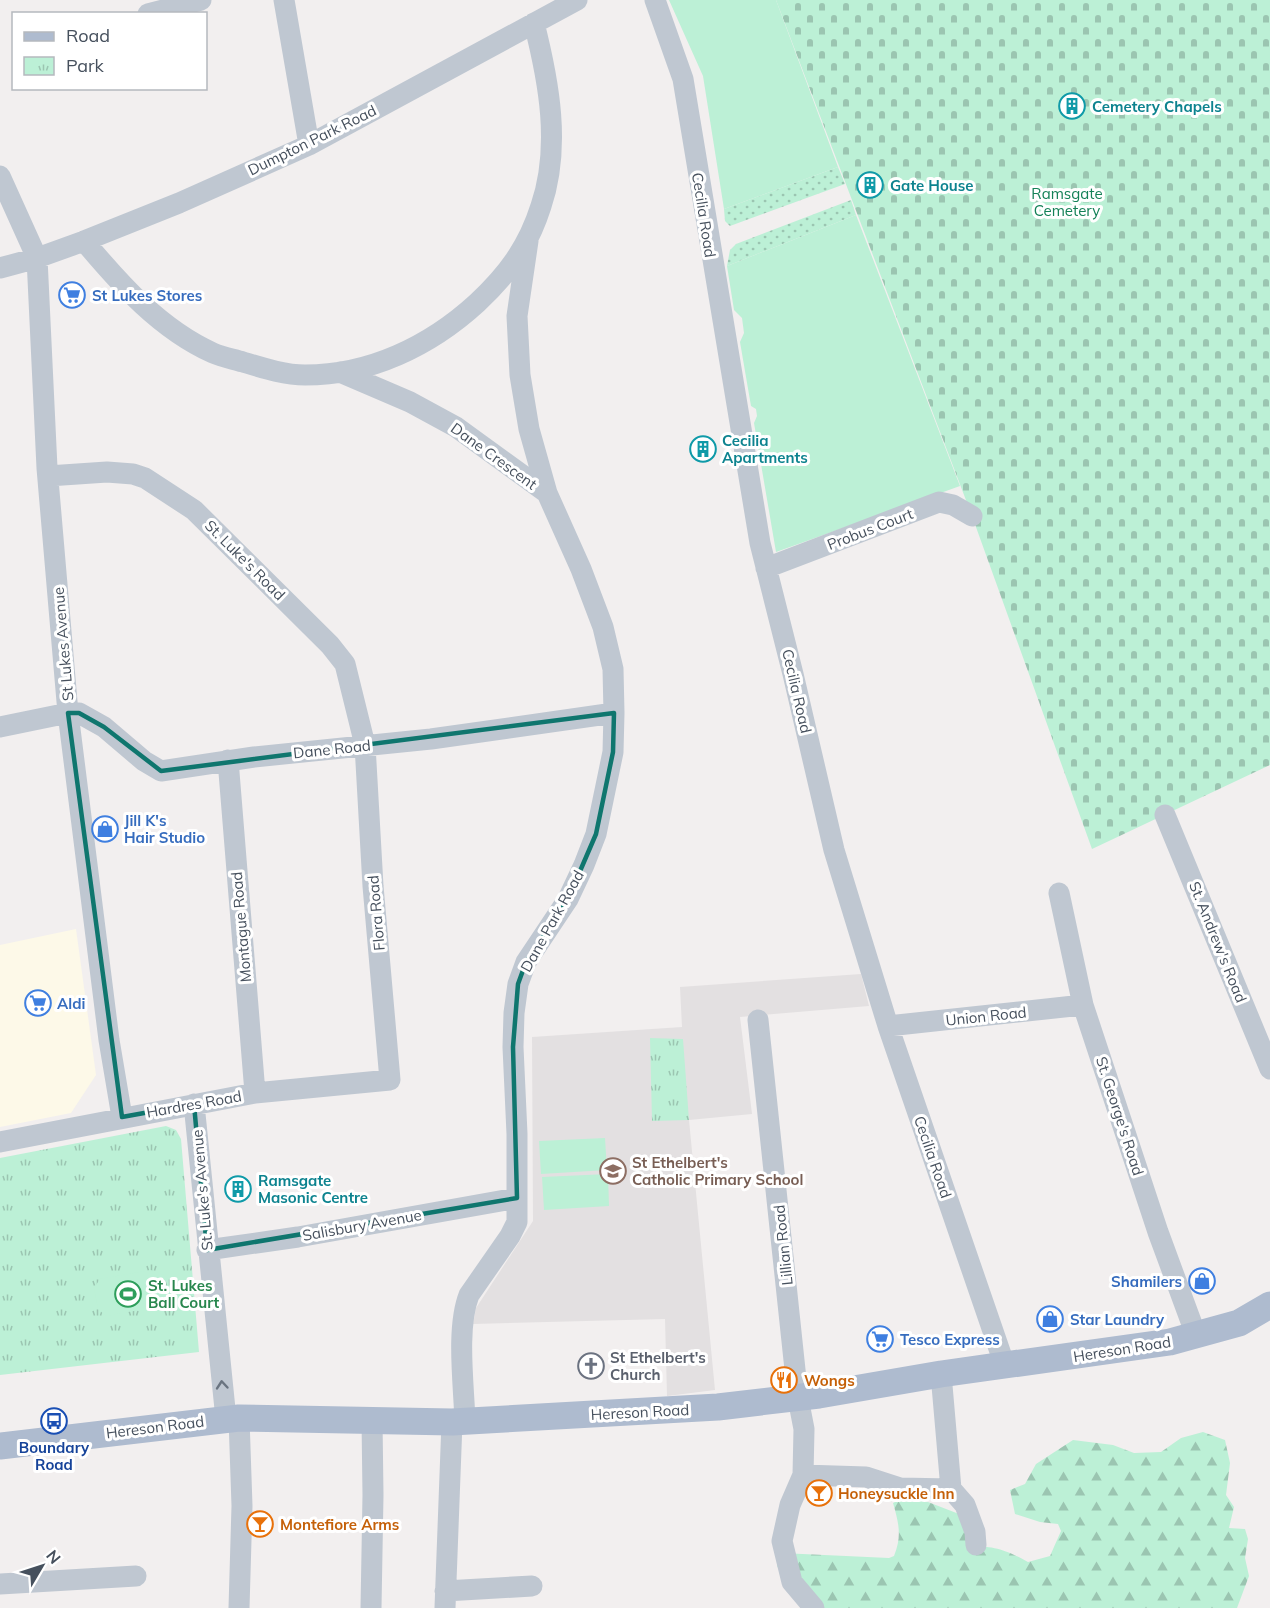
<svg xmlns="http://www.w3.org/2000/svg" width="1270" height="1608" viewBox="0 0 1270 1608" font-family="Mulish,sans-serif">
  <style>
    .commercial { fill: #fdf9e8 }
    .education { fill: #e3e0e1 }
    .grass { fill: url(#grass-dots) }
    .forest { fill: url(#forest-firs) }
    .cemetery { fill: url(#cemetery-stones) }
    .park { fill: url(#park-tufts) }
    .garden { fill: #bcf0d6 }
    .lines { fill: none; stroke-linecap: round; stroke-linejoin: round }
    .minor { stroke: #bfc7d1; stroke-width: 21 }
    .major { stroke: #aebbcf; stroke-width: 27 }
    .oneway { stroke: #6a7480 }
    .marked { fill: none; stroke: #0f766e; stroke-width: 4.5; stroke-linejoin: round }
    .labels { text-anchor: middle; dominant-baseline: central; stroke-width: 6; stroke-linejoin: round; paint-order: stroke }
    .culture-label { font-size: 15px; font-weight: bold; fill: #0d838f; stroke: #fff; text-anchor: start }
    .street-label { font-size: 15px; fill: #46505d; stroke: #fff }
    .park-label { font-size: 15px; fill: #148157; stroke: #fff }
    .shop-label { font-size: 15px; font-weight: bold; fill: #366cbe; stroke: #fff; text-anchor: start }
    .education-label { font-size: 15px; font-weight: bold; fill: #785e54; stroke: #fff; text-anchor: start }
    .leisure-label { font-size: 15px; font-weight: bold; fill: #27864d; stroke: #fff; text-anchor: start }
    .worship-label { font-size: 15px; font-weight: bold; fill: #5b616d; stroke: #fff; text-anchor: start }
    .food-label { font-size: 15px; font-weight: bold; fill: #c56008; stroke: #fff; text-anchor: start }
    .transit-label { font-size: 15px; font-weight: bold; fill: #164399; stroke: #fff }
  </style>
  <defs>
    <pattern id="grass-dots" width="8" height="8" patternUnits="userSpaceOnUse" patternTransform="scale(1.5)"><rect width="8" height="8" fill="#bcf0d6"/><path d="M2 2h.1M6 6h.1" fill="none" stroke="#9bc5b1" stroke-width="1.8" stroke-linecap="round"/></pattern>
    <pattern id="forest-firs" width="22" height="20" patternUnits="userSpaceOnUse" patternTransform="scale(1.5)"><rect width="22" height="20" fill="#bcf0d6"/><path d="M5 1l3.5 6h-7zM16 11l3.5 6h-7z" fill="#9bc5b1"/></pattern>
    <pattern id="cemetery-stones" width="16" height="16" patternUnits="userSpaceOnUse" patternTransform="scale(1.5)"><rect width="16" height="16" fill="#bcf0d6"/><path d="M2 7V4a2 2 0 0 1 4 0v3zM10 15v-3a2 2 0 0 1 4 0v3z" fill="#9bc5b1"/></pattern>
    <pattern id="park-tufts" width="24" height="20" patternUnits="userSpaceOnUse" patternTransform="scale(1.5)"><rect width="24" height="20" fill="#bcf0d6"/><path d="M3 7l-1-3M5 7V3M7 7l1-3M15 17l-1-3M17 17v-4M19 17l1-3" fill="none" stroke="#9bc5b1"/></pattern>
  </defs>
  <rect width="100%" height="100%" fill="#f2efef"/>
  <!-- commercial -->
  <path class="commercial" d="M76,929L96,1075L71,1113L0,1127V945Z"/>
  <!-- education -->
  <path class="education" d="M861,974L869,1006L740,1017L752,1114L689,1120L715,1390L667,1396L665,1319L473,1324L476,1308L533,1221L532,1037L682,1027L680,987Z"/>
  <!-- grass -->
  <path class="grass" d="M838,167L845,184L730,226L725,221L724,209Z
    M851,200L856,215L727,266L730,250L736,244Z"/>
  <!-- forest -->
  <path class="forest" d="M1203,1432L1225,1440L1230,1463L1226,1495L1234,1507L1229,1528L1245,1529L1248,1539L1245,1558L1249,1576L1237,1608H804L777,1566L781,1553L889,1558L894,1556C902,1536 899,1524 893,1503L903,1498L928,1502L959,1514L967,1527V1546C994,1546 1004,1549 1028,1562L1050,1556L1061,1531L1058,1524L1040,1522L1015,1514L1010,1490L1025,1484L1036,1464L1073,1440L1113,1445L1134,1453L1161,1452L1181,1438Z"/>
  <!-- cemetery -->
  <path class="cemetery" d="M776,0H1270V765L1092,849L972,516Z"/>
  <!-- park -->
  <path class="park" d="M650,1038L683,1039L689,1120L652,1121Z
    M166,1126L176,1130L181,1139L199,1352L0,1375V1158Z"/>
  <!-- garden -->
  <path class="garden" d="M669,0H776L838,167L724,209L703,76Z
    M856,215L960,486L776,552L754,423L757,416L756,409L751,406L740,342L744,333L742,318L734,310L727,266Z
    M605,1138L607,1170L541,1174L539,1141Z
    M608,1174L609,1206L544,1210L542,1177Z
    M151,1270L158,1276L162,1299L156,1307L106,1316L98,1309L94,1288L100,1279Z"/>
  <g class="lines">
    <!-- minor -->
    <path class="minor" d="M284,0L309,145
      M655,0L683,79L760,543L793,674L834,850L888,1026L1005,1366
      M148,14L201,0
      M0,176L37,258L47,468L68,713L109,1040L122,1117
      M84,241C121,285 160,329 213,353C222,357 233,359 243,362C263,368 285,375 305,375C370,375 430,346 477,303C508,274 528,247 541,206C561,147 549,82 534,23
      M0,268L37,258L84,241L179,203L309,145L577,0
      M340,372L410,402L456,427L547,493
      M766,568L939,502L953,505L972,516
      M0,727L68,713H79L104,727L144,761L161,771L254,757L431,739L614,713
      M228,760L255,1093
      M1165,815L1270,1069
      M1059,893L1083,1005L1158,1232L1196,1335
      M758,1020L798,1398L804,1429L803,1475L790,1505L782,1541L792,1582L814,1608
      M888,1026L1083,1005
      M194,1104L226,1419
      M0,1142L255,1093L390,1080L373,886L365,745L345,664L330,645L194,510L145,478L133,474L107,472L48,476
      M207,1250L298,1237L517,1198
      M941,1374L951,1489L965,1505L975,1532L976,1545
      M239,1418L242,1506L239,1608
      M465,1422C464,1386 456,1328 469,1295L510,1236L517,1222V1134L513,1047L514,1013L518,984L526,962L568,899L584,865L596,834L613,752L614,713L613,669L603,627L581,569L547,493L529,429L520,375L517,316L528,241
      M803,1475L866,1477L900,1488L951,1489
      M0,1584L136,1576
      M445,1591L532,1586
      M371,1608L373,1495L372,1420
      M445,1608L452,1422"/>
    <!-- major -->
    <path class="major" d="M0,1446L239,1418L452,1422L718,1407L819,1395L941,1374L1170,1342L1239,1323L1270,1305"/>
  </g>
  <!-- one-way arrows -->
  <defs><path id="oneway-chevron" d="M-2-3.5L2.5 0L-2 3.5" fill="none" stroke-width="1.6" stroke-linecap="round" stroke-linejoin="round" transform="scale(1.5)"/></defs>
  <use class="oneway" href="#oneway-chevron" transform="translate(222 1385) rotate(-95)"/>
  <!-- marked area -->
  <path class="marked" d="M68,713H79L104,727L161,771L614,713L613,752L596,834L568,899L526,962L518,984L513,1047L517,1198L207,1250L194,1104L122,1117Z"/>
  <!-- icons -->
  <defs>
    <g id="building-ring" transform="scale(1.35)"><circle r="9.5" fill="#fff" stroke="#0f9aa8" stroke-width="1.5"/><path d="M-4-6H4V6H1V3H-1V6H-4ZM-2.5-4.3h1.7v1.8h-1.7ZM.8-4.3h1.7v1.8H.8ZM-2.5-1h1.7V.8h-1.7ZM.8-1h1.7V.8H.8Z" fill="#0f9aa8"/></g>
    <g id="supermarket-ring" transform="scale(1.35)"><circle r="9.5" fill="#fff" stroke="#3f7fe0" stroke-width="1.5"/><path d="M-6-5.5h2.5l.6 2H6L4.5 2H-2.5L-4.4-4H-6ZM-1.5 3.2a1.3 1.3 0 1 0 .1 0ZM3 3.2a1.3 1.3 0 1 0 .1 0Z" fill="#3f7fe0"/></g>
    <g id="shop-ring" transform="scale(1.35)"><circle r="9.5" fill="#fff" stroke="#3f7fe0" stroke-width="1.5"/><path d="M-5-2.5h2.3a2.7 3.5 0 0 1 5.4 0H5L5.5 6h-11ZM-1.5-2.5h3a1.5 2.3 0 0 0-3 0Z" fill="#3f7fe0"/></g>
    <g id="school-ring" transform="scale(1.35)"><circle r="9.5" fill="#fff" stroke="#8d6e63" stroke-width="1.5"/><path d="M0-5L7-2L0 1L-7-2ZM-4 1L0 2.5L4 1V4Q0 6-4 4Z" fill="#8d6e63"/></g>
    <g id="stadium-ring" transform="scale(1.35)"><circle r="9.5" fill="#fff" stroke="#2e9e5b" stroke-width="1.5"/><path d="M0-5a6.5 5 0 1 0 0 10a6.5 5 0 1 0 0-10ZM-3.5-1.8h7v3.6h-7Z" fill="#2e9e5b"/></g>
    <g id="church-ring" transform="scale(1.35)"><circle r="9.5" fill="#fff" stroke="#6b7280" stroke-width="1.5"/><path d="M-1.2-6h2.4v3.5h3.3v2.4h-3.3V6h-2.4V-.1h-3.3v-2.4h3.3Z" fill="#6b7280"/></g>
    <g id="restaurant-ring" transform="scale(1.35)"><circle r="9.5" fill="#fff" stroke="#e8710a" stroke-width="1.5"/><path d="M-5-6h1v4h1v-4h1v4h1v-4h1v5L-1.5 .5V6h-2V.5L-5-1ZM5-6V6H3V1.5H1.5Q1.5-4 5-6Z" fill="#e8710a"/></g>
    <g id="bus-ring" transform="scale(1.35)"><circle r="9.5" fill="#fff" stroke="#1a4fb4" stroke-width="1.5"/><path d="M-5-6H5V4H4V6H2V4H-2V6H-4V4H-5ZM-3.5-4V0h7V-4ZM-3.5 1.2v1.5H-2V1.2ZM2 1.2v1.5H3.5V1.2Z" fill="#1a4fb4"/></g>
    <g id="bar-ring" transform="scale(1.35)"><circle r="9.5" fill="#fff" stroke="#e8710a" stroke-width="1.5"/><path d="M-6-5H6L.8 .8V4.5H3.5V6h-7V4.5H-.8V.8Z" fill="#e8710a"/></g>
  </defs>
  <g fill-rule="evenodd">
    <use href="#building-ring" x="1072" y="106"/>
    <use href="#building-ring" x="870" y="185"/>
    <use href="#supermarket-ring" x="72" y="295"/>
    <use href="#building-ring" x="703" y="449"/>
    <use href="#shop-ring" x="105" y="829"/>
    <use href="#supermarket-ring" x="38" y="1003"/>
    <use href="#school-ring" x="613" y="1171"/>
    <use href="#building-ring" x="238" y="1189"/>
    <use href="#shop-ring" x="1202" y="1281"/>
    <use href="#stadium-ring" x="128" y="1294"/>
    <use href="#shop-ring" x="1050" y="1319"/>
    <use href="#supermarket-ring" x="880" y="1339"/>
    <use href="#church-ring" x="591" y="1366"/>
    <use href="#restaurant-ring" x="784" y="1380"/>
    <use href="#bus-ring" x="54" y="1421"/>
    <use href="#bar-ring" x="819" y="1493"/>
    <use href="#bar-ring" x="260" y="1524"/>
  </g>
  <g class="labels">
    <!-- culture labels -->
    <g class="culture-label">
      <text x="1092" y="106">Cemetery Chapels</text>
      <text x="890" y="185">Gate House</text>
      <text x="722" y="440">Cecilia<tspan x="722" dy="17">Apartments</tspan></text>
      <text x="258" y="1180">Ramsgate<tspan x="258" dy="17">Masonic Centre</tspan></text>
    </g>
    <!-- street labels -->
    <g class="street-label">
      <text transform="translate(312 140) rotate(-26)">Dumpton Park Road</text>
      <text transform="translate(704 215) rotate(81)">Cecilia Road</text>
      <text transform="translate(494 456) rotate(36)">Dane Crescent</text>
      <text transform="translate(870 529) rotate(-21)">Probus Court</text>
      <text transform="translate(245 560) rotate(45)">St. Luke's Road</text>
      <text transform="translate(63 644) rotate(-95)">St Lukes Avenue</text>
      <text transform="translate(797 691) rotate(77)">Cecilia Road</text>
      <text transform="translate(332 749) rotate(-6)">Dane Road</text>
      <text transform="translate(376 913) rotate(-95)">Flora Road</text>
      <text transform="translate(552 921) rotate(-61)">Dane Park Road</text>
      <text transform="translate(241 927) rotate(-95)">Montague Road</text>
      <text transform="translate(1218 942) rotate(68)">St. Andrew's Road</text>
      <text transform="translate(986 1016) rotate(-6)">Union Road</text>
      <text transform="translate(194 1104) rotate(-10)">Hardres Road</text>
      <text transform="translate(1120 1116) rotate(72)">St. George's Road</text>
      <text transform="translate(933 1157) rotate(71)">Cecilia Road</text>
      <text transform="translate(202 1190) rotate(-95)">St. Luke's Avenue</text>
      <text transform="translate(362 1225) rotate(-10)">Salisbury Avenue</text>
      <text transform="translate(783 1245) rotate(-96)">Lillian Road</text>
      <text transform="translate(1122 1349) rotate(-9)">Hereson Road</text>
      <text transform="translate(640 1412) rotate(-3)">Hereson Road</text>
      <text transform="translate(155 1427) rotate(-7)">Hereson Road</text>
    </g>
    <!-- park labels -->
    <g class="park-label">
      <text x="1067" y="193">Ramsgate<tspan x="1067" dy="17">Cemetery</tspan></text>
    </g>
    <!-- shop labels -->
    <g class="shop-label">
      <text x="92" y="295">St Lukes Stores</text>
      <text x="124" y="820">Jill K's<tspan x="124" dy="17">Hair Studio</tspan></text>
      <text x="57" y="1003">Aldi</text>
      <text x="1182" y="1281" text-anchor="end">Shamilers</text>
      <text x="1070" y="1319">Star Laundry</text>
      <text x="900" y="1339">Tesco Express</text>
    </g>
    <!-- education labels -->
    <g class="education-label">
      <text x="632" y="1162">St Ethelbert's<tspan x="632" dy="17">Catholic Primary School</tspan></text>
    </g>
    <!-- leisure labels -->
    <g class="leisure-label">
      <text x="148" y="1285">St. Lukes<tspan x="148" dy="17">Ball Court</tspan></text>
    </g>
    <!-- worship labels -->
    <g class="worship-label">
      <text x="610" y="1357">St Ethelbert's<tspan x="610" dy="17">Church</tspan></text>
    </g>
    <!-- food labels -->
    <g class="food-label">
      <text x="804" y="1380">Wongs</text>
      <text x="838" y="1493">Honeysuckle Inn</text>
      <text x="280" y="1524">Montefiore Arms</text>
    </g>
    <!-- transit labels -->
    <g class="transit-label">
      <text x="54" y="1447">Boundary<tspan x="54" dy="17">Road</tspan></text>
    </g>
  </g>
  <!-- legend -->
  <rect x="12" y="12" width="195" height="78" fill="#ffffff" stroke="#b5b9be" stroke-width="1.5"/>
  <rect x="24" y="32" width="30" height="9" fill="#aebbcf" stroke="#b5b9be" stroke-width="1.5"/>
  <text x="66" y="42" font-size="18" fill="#46505d">Road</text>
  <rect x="24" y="57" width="30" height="18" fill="url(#park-tufts)" stroke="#b5b9be" stroke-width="1.5"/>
  <text x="66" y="72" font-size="18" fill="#46505d">Park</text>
  <!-- north arrow -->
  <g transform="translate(42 1566) rotate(51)" stroke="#ffffff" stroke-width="4.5" paint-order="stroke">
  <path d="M0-4.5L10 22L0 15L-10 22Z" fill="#46505d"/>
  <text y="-9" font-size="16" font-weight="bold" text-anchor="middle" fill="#46505d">N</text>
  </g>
</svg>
